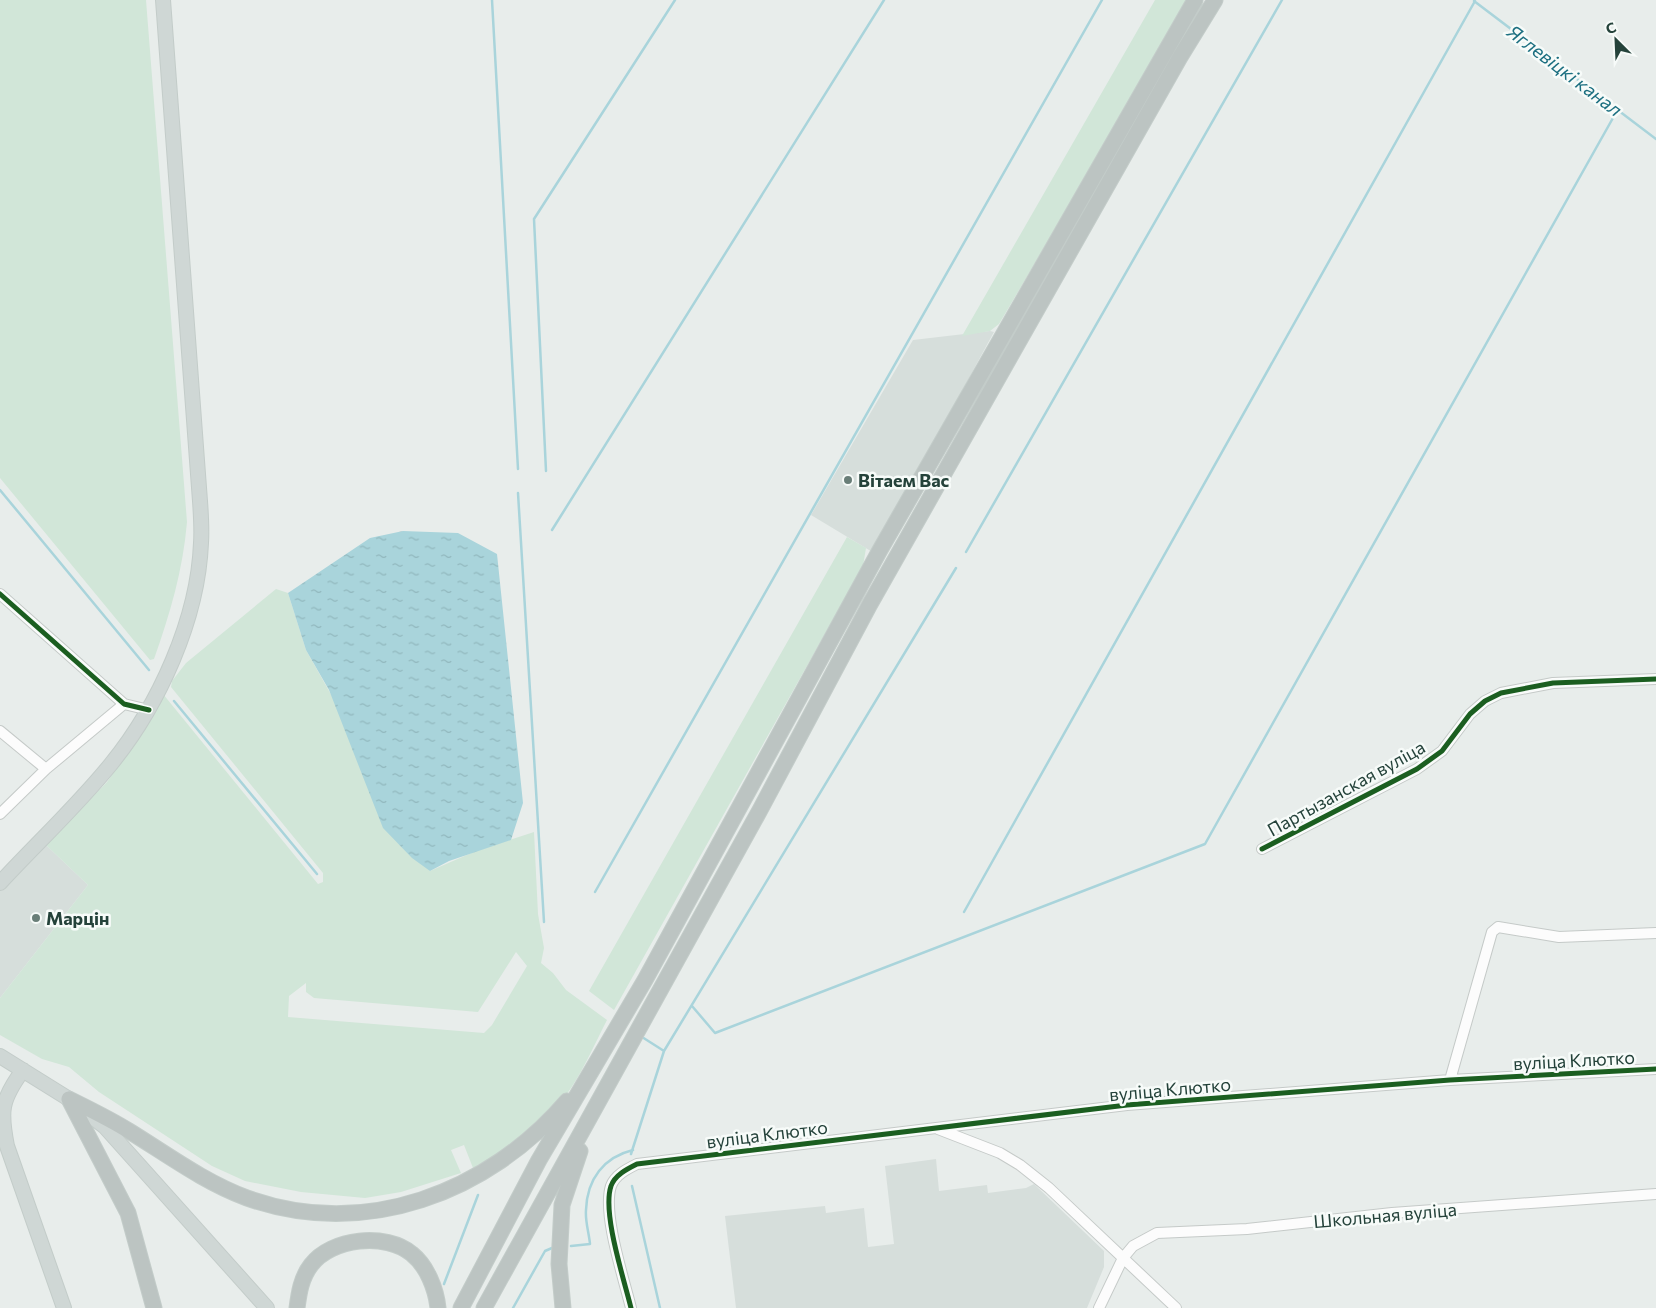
<svg xmlns="http://www.w3.org/2000/svg" width="1656" height="1308" viewBox="0 0 1656 1308" font-family="Commissioner,sans-serif">
  <style>
    .built { fill: #d6dedb }
    .grass { fill: #d1e6d8; fill-rule: evenodd }
    .water { fill: url(#water-ripples) }
    .lines { fill: none; stroke-linecap: round; stroke-linejoin: round }
    .stream { stroke: #a9d4db; stroke-width: 2.5 }
    .minor-casing { stroke: #c5cac8; stroke-width: 12 }
    .major-casing { stroke: #c3ccc9; stroke-width: 16 }
    .highway-casing { stroke: #c3ccc9; stroke-width: 17 }
    .minor { stroke: #fcfcfc; stroke-width: 10 }
    .major { stroke: #cfd7d5; stroke-width: 14 }
    .highway { stroke: #bcc4c2; stroke-width: 15 }
    .cycleway-casing { stroke: #f7fbf9; stroke-width: 8 }
    .cycleway { stroke: #1b5e20; stroke-width: 5 }
    .poi-dot { fill: #697e78; stroke: #f7fbf9; stroke-width: 2 }
    .labels { text-anchor: middle; dominant-baseline: central; stroke-width: 5; stroke-linejoin: round; paint-order: stroke }
    .poi-label { font-size: 18px; font-weight: bold; fill: #24423a; stroke: #f7fbf9; text-anchor: start }
    .street-label { font-size: 18px; fill: #24423a; stroke: #f7fbf9 }
    .water-label { font-size: 19px; font-style: italic; fill: #1c6f80; stroke: #f7fbf9 }
  </style>
  <defs>
    <pattern id="water-ripples" width="26" height="14" patternUnits="userSpaceOnUse" patternTransform="scale(1.25)"><rect width="26" height="14" fill="#a9d4db"/><path d="M2 4q2-2 4 0t4 0M15 11q2-2 4 0t4 0" fill="none" stroke="#91b7bd"/></pattern>
  </defs>
  <rect width="100%" height="100%" fill="#e8edeb"/>
  <!-- built -->
  <path class="built" d="M990,331L994,332L989,341L874,553L811,515L913,340Z
    M46,845L88,885L0,998V891Z
    M936,1159L939,1191L987,1185L988,1193L1026,1188L1034,1184L1104,1251V1267L1087,1308H736L725,1216L825,1206L826,1213L864,1208L868,1247L894,1244L885,1166Z"/>
  <!-- grass -->
  <path class="grass" d="M0,0H146L187,522C183,570 170,614 154,659L150,660L0,478Z
    M1155,0H1190L999,324L990,331L962,336Z
    M847,537L866,548L863,566L614,1010L589,991Z
    M276,589L288,593L306,650L430,871L476,851L534,832L538,914L544,948L541,963L553,973L566,990L607,1020C595,1043 585,1067 571,1088C548,1123 508,1148 473,1168L464,1145L451,1150L461,1173L401,1192L365,1198L301,1192L245,1181L212,1166L99,1092L69,1067L42,1059L0,1035V998L88,885L46,845L107,782L143,731L163,694L318,884L323,882V873L171,687L172,681L186,663ZM516,952L527,966L492,1025L484,1033L288,1017L289,996L306,983V992L314,998L478,1012Z"/>
  <!-- water -->
  <path class="water" d="M403,531L458,533L497,554L523,803L511,840L449,861L430,871L412,858L383,828L329,690L306,650L288,593L370,538Z"/>
  <g class="lines">
    <!-- stream -->
    <path class="stream" d="M492,0L518,469
      M1474,1L1656,139
      M546,471L534,219L675,0
      M0,490L149,670
      M518,493L544,922
      M552,530L884,0
      M966,552L1282,0
      M174,701L317,874
      M595,892L1102,0
      M964,912L1475,1
      M692,1006L715,1033L1205,844L1618,109
      M642,1037L664,1051
      M631,1154L664,1051L956,568
      M632,1186L660,1308
      M571,1246L590,1244C589,1233 585,1221 586,1210C587,1179 604,1157 633,1150
      M444,1284L478,1195
      M513,1308L545,1251L552,1248"/>
    <!-- minor casing -->
    <g class="minor-casing">
      <path id="minor" d="M0,594L124,704L149,710
        M0,731L46,769
        M0,814L46,769L124,704
        M1262,849L1417,769L1442,751L1470,714L1485,701L1501,693L1553,683L1656,679
        M1450,1080L1492,932L1498,927L1559,937L1656,933
        M938,1129L1000,1153L1020,1165L1049,1188L1176,1308
        M631,1308C624,1279 602,1213 611,1186C615,1175 627,1169 637,1164L1127,1105L1450,1080L1656,1069
        M1099,1308L1123,1258L1133,1246L1157,1233L1247,1229L1392,1213L1656,1194"/>
    </g>
    <!-- major casing -->
    <g class="major-casing">
      <path id="major" d="M0,883C37,843 77,806 111,764C159,705 198,619 201,543C202,529 201,515 200,501L163,0
        M0,1056L69,1099L105,1127L267,1308
        M23,1070C1,1100 0,1111 7,1146L64,1308"/>
    </g>
    <!-- highway casing -->
    <g class="highway-casing">
      <path id="highway" d="M69,1099C89,1109 110,1119 129,1131C168,1155 204,1182 247,1198C365,1240 488,1193 567,1101
        M69,1099L128,1213L154,1308
        M297,1308C299,1293 301,1278 311,1265C331,1238 386,1232 412,1254C427,1266 436,1289 438,1308
        M461,1308L539,1160L645,980L880,550L1195,0
        M484,1308L760,810L870,604L1180,57L1215,0
        M563,1308L559,1264L562,1205L580,1151"/>
    </g>
    <!-- minor -->
    <use href="#minor" class="minor"/>
    <!-- major -->
    <use href="#major" class="major"/>
    <!-- highway -->
    <use href="#highway" class="highway"/>
    <!-- cycleway casing -->
    <g class="cycleway-casing">
      <path id="cycleway" d="M0,594L124,704L149,710
        M1262,849L1417,769L1442,751L1470,714L1485,701L1501,693L1553,683L1656,679
        M631,1308C624,1279 602,1213 611,1186C615,1175 627,1169 637,1164L1127,1105L1450,1080L1656,1069"/>
    </g>
    <!-- cycleway -->
    <use href="#cycleway" class="cycleway"/>
  </g>
  <!-- markers -->
  <g class="poi-dot">
    <circle cx="848" cy="480" r="5"/>
    <circle cx="36" cy="918" r="5"/>
  </g>
  <g class="labels">
    <!-- poi labels -->
    <g class="poi-label">
      <text x="858" y="480">Вітаем Вас</text>
      <text x="46" y="918">Марцін</text>
    </g>
    <!-- street labels -->
    <g class="street-label">
      <text transform="translate(1346 788) rotate(-29)">Партызанская вуліца</text>
      <text transform="translate(1574 1060) rotate(-3)">вуліца Клютко</text>
      <text transform="translate(1170 1089) rotate(-5)">вуліца Клютко</text>
      <text transform="translate(767 1134) rotate(-7)">вуліца Клютко</text>
      <text transform="translate(1385 1215) rotate(-5)">Школьная вуліца</text>
    </g>
    <!-- water labels -->
    <g class="water-label">
      <text transform="translate(1565 70) rotate(37)">Яглевіцкі канал</text>
    </g>
  </g>
  <!-- north arrow -->
  <g transform="translate(1616 40) rotate(336)" stroke="#f7fbf9" stroke-width="4" paint-order="stroke">
  <path d="M0-4L9 19L0 12L-9 19Z" fill="#24423a"/>
  <text y="-8" font-size="14" font-weight="bold" text-anchor="middle" fill="#24423a">С</text>
  </g>
</svg>
